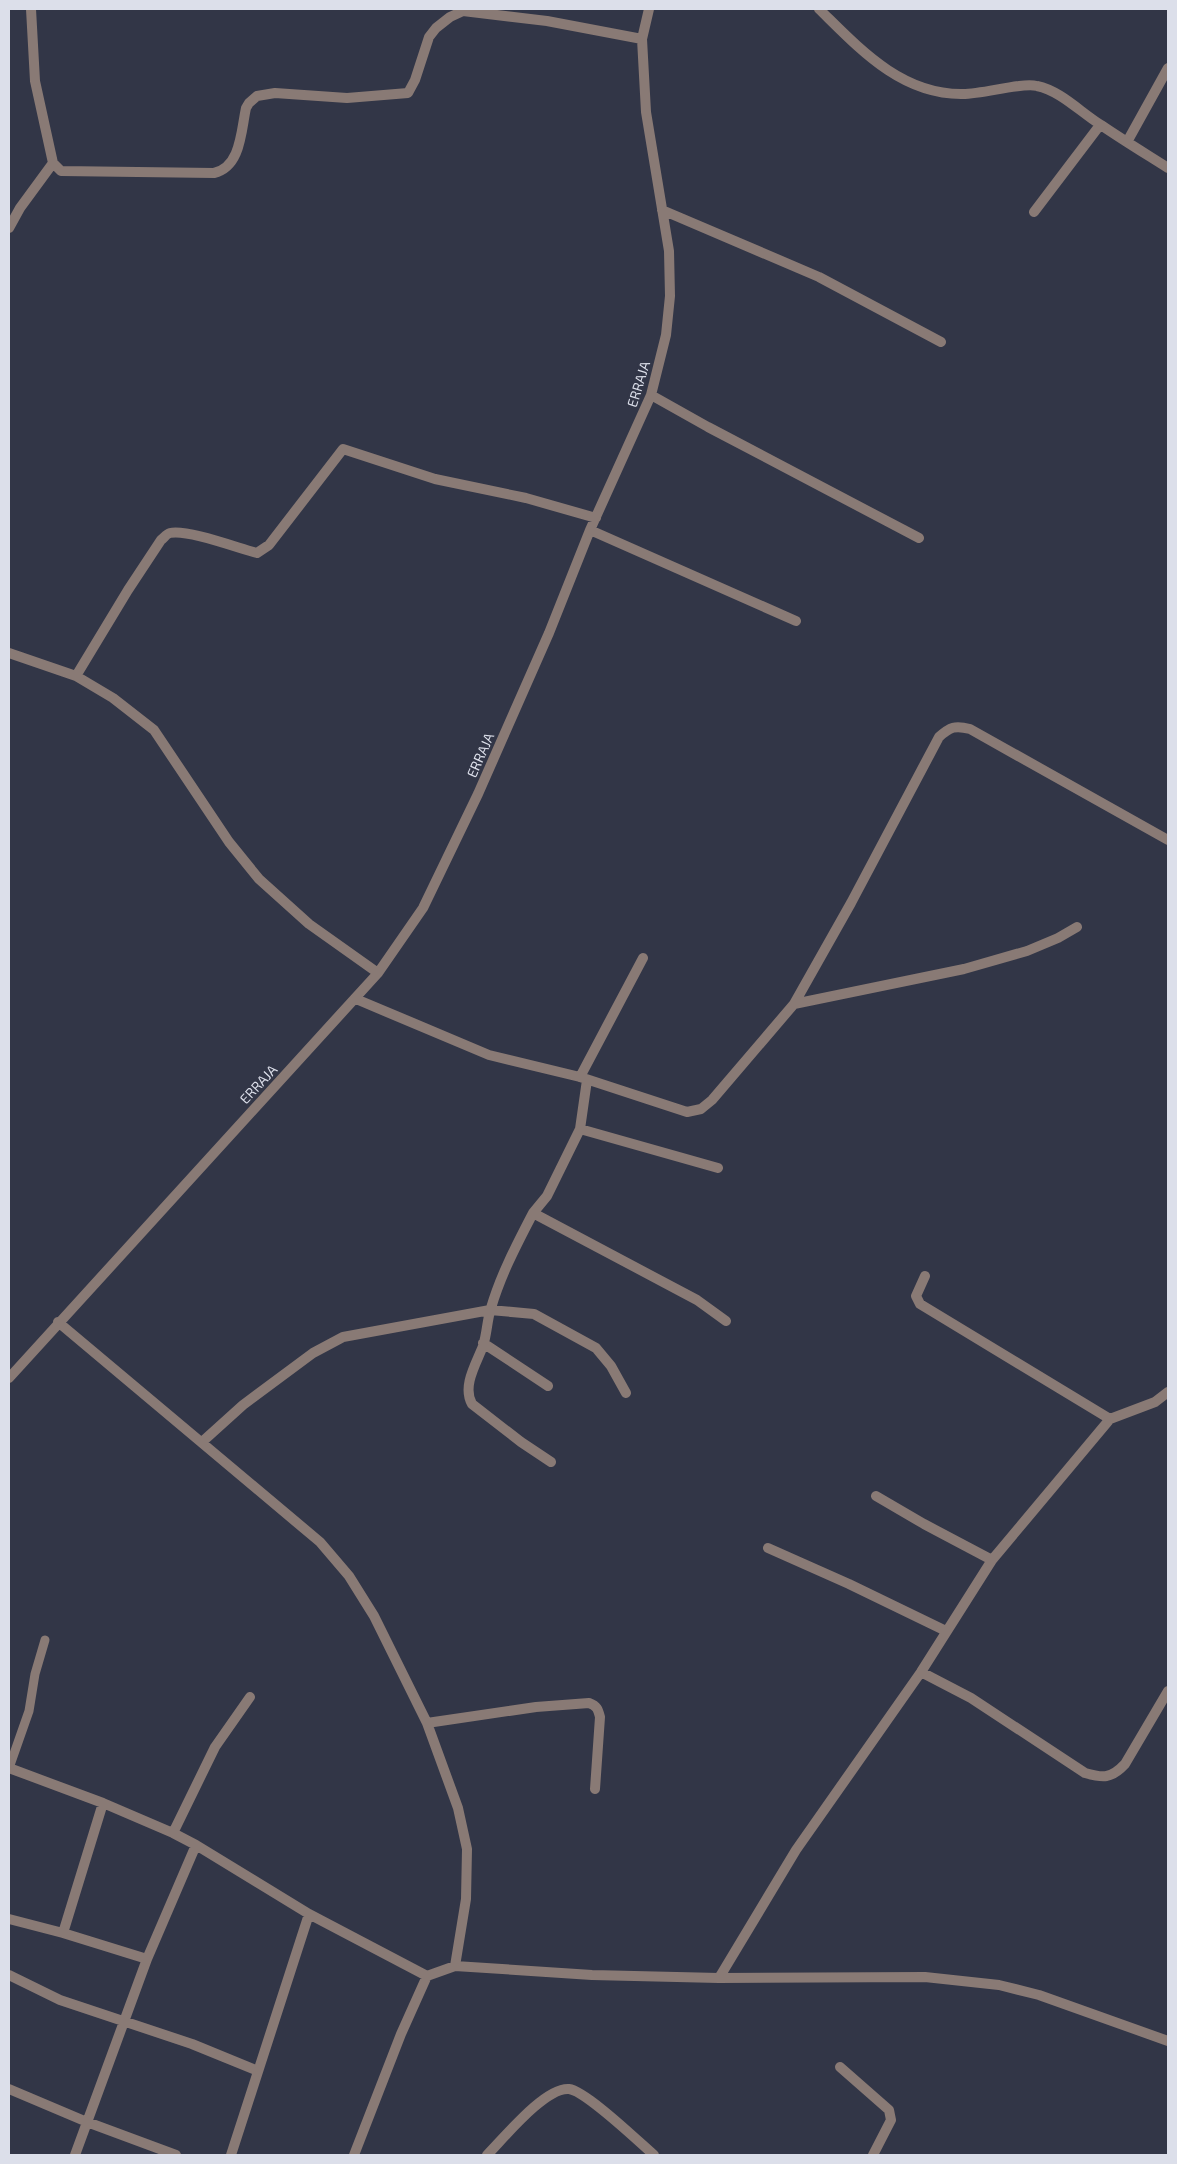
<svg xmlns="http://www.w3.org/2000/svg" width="1177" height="2164" viewBox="0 0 1177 2164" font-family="'Exo 2',sans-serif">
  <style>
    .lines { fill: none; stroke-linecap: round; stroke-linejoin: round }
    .service { stroke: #897a75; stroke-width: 9 }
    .minor { stroke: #897a75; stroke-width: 10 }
    .labels { text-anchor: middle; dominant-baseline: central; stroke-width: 5; stroke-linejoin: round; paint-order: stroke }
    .street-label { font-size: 14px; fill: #dcdfea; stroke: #323647 }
  </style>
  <rect width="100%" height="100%" fill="#323647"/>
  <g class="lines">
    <!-- service -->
    <path class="service" d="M9,1768L29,1711L35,1674L45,1640"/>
    <!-- minor -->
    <path class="minor" d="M31,9L35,81L53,163L61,171L214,173C241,167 241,131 246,108L249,103L257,96L275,93L347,98L408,93L415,80L429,37L436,28L450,17L463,11L547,21L642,39
      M819,9C859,48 900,94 961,94C981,95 1021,82 1037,86C1061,91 1080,112 1101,125C1123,140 1146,154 1168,168
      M1127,142L1168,68
      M662,210L819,277L941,342
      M1034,212L1100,125
      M9,228L20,208L53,163
      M651,395L708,427L919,538
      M590,530L796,621
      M9,653L76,676L113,698L154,730L229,842L259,879L309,924L378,973
      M76,676L128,590L161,540C164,538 166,534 170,533C187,529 238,548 257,553L269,545L343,449L435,479L526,498L596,518
      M356,999L489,1055L580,1077L687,1112L701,1109L712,1100L794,1004L964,969L1027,951L1058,938L1077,927
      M794,1004L851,903L939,737C950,727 955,725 970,729L1168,840
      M580,1077L643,958
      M587,1080L580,1129L547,1196L533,1213L697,1300L726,1321
      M580,1129L718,1168
      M533,1213C517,1244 501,1274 491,1308C487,1320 487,1334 483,1346C476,1364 462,1386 472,1404L521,1442L551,1462
      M925,1276L916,1296L920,1304L1110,1419
      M58,1322L320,1542L349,1576L374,1616L427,1723L458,1808L467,1849L466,1899L455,1966
      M483,1343L548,1386
      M9,1378L378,973L423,908L478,794L549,633L590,530L651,395L666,335L670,296L669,251L646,112L642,39L649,9
      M202,1442L243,1405L313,1353L343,1337L490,1310L534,1314L596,1348L611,1366L626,1393
      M876,1496L924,1524L992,1560
      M768,1548L849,1584L946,1631
      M921,1672L971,1698L1085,1773C1103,1778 1111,1779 1125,1764L1168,1691
      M427,1723L536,1707L589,1703C597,1706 598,1709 600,1717L595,1789
      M9,1768L103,1803L173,1833L196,1845L309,1914L427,1976L455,1966L592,1975L719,1978L925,1977L999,1985L1039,1995L1168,2041
      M173,1833L215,1747L250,1697
      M9,1919L63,1933L147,1959
      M63,1933L103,1803
      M9,1975L60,2000L192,2044L258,2071
      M719,1978L796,1850L921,1672L992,1560L1110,1419L1155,1402L1168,1392
      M840,2067L889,2110L891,2120L873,2155
      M9,2089L87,2122L176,2155
      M75,2155L147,1959L196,1845
      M231,2155L309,1914
      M354,2155L401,2034L427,1976
      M487,2155C504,2138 545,2087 569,2089C586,2091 639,2142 654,2155"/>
  </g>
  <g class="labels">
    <!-- street labels -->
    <g class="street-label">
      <text transform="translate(638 384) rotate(-73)">ERRAJA</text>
      <text transform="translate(480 755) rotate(-66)">ERRAJA</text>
      <text transform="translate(258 1084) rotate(-47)">ERRAJA</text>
    </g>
  </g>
  <!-- border -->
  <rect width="1177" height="2164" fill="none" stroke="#dcdfea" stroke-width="20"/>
</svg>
